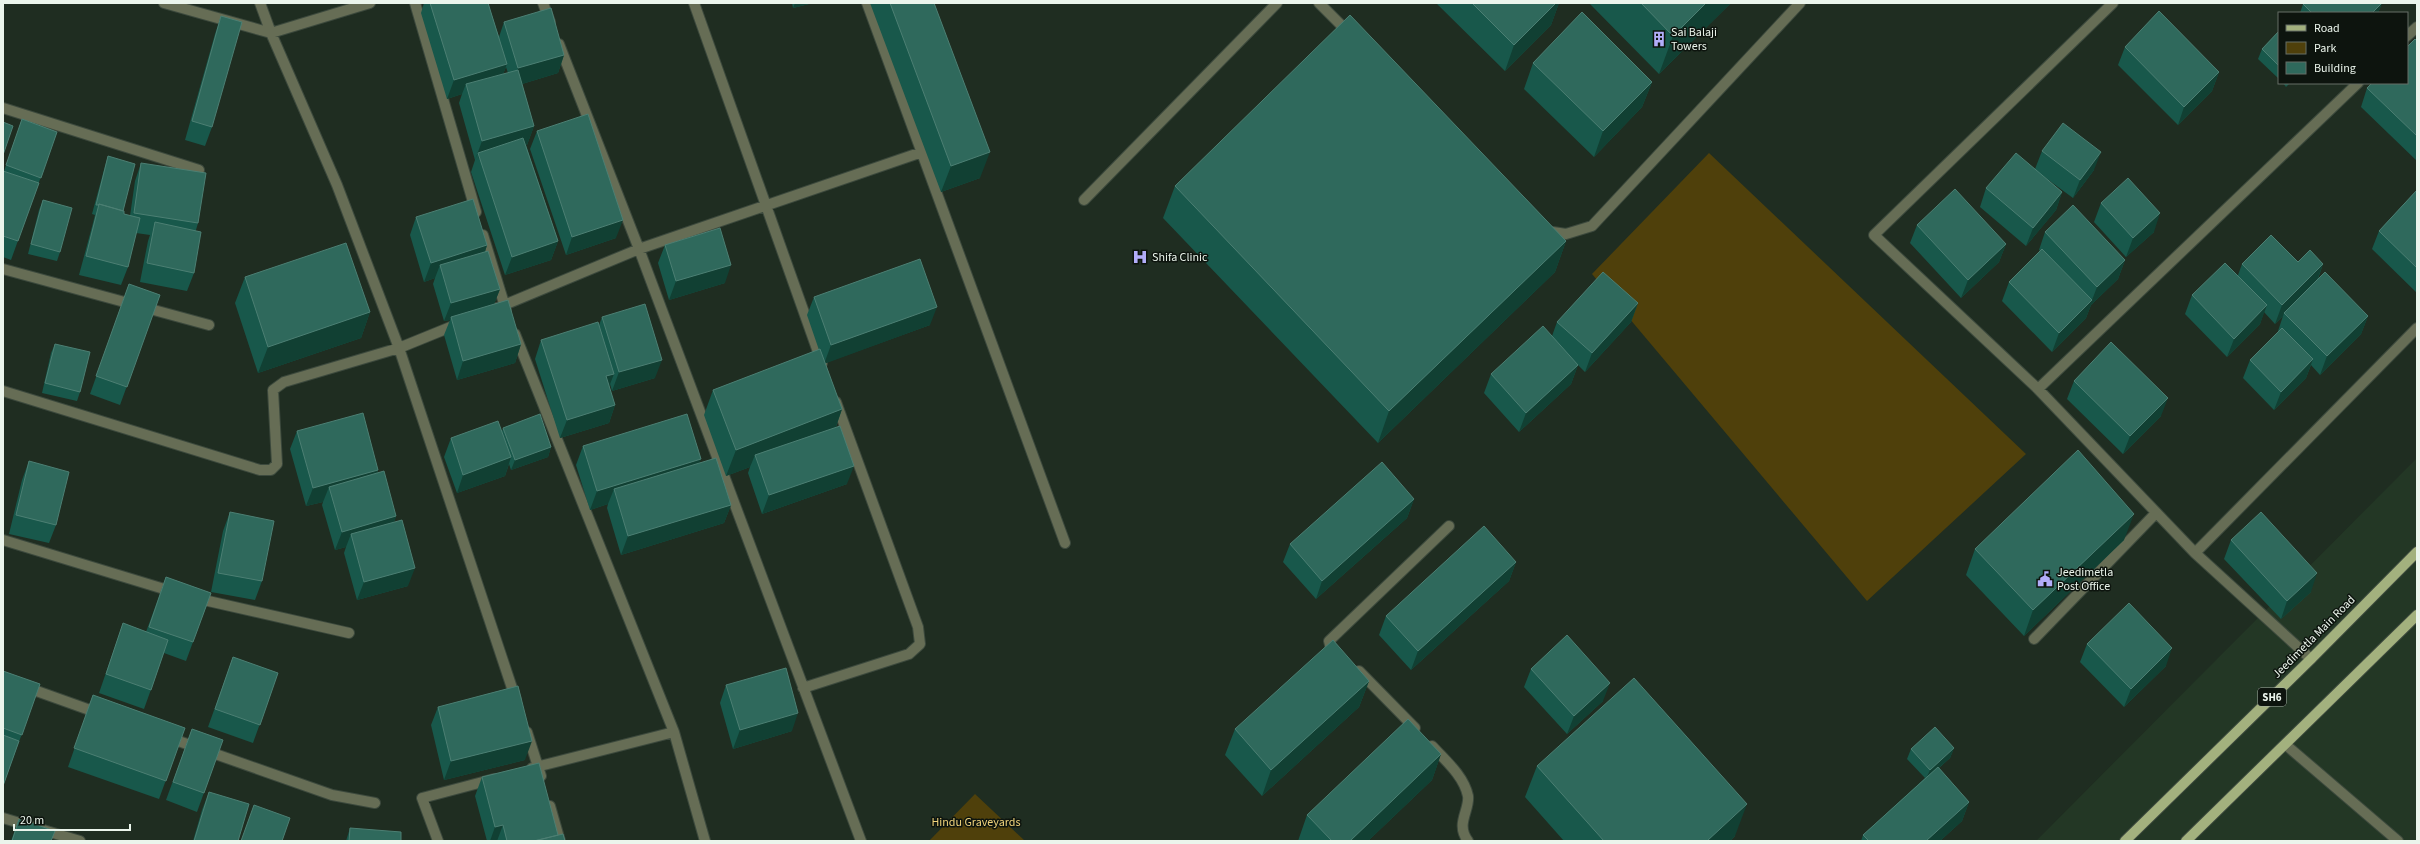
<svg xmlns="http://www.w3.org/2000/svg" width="2420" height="844" viewBox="0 0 2420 844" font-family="'Source Sans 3',sans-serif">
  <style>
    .built { fill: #233725 }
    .green { fill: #4f400b }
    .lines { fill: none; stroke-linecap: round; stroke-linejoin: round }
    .minor-casing { stroke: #3c493d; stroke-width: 12 }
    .major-casing { stroke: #3c493d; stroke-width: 12 }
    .minor { stroke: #666d55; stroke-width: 10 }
    .major { stroke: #a3b17e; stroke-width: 10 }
    .wall { fill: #18584b; fill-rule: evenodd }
    .shaded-wall { fill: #114033 }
    .building { fill: #2f695c; stroke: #4c7f73 }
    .labels { text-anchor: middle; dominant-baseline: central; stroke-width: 3; stroke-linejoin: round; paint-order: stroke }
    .shield { fill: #0d140e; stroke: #a8b2a9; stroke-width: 1 }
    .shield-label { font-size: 11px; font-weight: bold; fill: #ebf5ec }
    .poi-label { font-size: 12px; fill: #ebf5ec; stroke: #0d140e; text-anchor: start }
    .street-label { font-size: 12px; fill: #ebf5ec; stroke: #0d140e }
    .park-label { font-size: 12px; fill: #f1d47c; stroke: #0d140e }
  </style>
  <rect width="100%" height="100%" fill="#1f2d21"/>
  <!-- built -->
  <path class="built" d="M2417,458V841H2036Z"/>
  <!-- green -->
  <path class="green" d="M1709,153L2026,454L1867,601L1592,274Z
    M975,794L1025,841H929Z"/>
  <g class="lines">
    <!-- minor casing -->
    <g class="minor-casing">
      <path id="minor" d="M164,3L271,33L370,3
        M260,3L271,33L337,185L399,348L516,700
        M415,3L476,212
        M543,3L550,22
        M694,3L822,363
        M867,3L1065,543
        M1319,3L1350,34
        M2113,3L1874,235L2038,389L2195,553L2311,659
        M2407,36L2417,27
        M559,44L639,249L861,841
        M3,108L199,170
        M1084,200L1277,3
        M1546,231L1566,234L1592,226L1800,3
        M483,235L506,310
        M3,269L209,325
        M497,308L639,249L922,152
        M515,334L674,732L705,841
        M2038,389L2358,83
        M3,391L260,470H271L277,464L273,390L284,382L399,348L458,324
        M3,540L174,592
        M2195,553L2417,328
        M195,598L349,633
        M2034,639L2155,514
        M1333,656L1329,641L1449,526
        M1359,671L1415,728
        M3,679L101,714
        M803,688L909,654L920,644L918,627L836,402
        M527,732L541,776
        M167,737L332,795L375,803
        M2286,745L2398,841
        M1432,746C1445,760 1464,776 1468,796C1470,810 1455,824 1468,841
        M532,768L674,732
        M550,806L560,841
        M3,818L80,841
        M438,841L422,798L494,779"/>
    </g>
    <!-- major casing -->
    <g class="major-casing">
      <path id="major" d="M2125,841L2311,659L2417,552
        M2186,841L2417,615"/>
    </g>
    <!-- minor -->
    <use href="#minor" class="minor"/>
    <!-- major -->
    <use href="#major" class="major"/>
  </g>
  <!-- wall -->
  <path class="wall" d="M424,3H488L499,37L504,22L564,55L558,73L522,84L534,126L527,145H526L558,241L551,260L505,275L471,172L475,160L459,103L462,94L447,99L421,13ZM506,67L508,73L503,74Z
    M792,3H813L793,8Z
    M870,3H934L980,178L941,192Z
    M1436,3H1559L1551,25L1505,71Z
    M1589,3H1731L1659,74Z
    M2382,3L2378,13H2300L2303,4Z
    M221,16L212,127L205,146L185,140L215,34Z
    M2279,31V79L2258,59L2262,49Z
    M2417,41V161L2361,107L2367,88Z
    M2125,47L2219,72L2212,91L2178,125L2118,65Z
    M1533,63L1652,82L1642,107L1594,157L1524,89Z
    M2283,83H2290L2286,87Z
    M22,119L57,132L11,260L3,257V171H4Z
    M537,131L616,238L566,255L530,149Z
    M2042,151L2094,170L2073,198L2043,176L2062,192L2056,210L2026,246L1980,207L1986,188L2035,169Z
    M108,156L124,214L130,216L135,181L141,163L198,223L196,230L194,273L187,291L140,282L148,241L150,235L136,233L128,267L121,285L79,275L93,223L95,215L92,214L105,166Z
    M1175,186L1566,241L1555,272L1378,443L1163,218Z
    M2417,190V293L2372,249L2379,231Z
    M43,200L60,252L57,261L28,254L39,210Z
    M2101,203L2154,232L2126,257L2094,222Z
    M416,217L487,245L485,252L500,289L494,304L521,344L515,363L457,380L444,335L450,320L444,321L433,284L435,278L424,282L410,235Z
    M1917,225L2006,244L1999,262L1961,298L1910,243Z
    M2045,232L2125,260L2118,279L2091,305L2086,318L2052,352L2002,301L2009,282L2040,251L2039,250Z
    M665,245L725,283L669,300L658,263Z
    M2298,262L2323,264L2318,279L2368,316L2361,334L2320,375L2311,365L2306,378L2274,410L2243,378L2250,360L2278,332V331L2283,316L2275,324L2264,312L2260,324L2227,357L2185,314L2192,295L2238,275L2242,264Z
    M245,277L370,312L361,338L258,373L235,303Z
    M129,284L160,295L120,405L90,394Z
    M814,297L930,325L825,363L842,409L836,427L847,484L762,514L748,473L750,467L726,476L704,415L713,390L819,350L807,315Z
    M1638,303L1631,322L1585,372L1578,365L1571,384L1519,432L1484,393L1491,374L1552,336L1557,322Z
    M602,317L655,378L612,391L610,384L609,386L615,405L609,423L560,438L535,359L541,340L599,325Z
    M55,344L80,392L77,401L42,393L51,353Z
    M2074,381L2161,416L2123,454L2067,399Z
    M503,428L551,447L548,457L511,470L509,464L505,476L457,493L444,457L451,438L502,431Z
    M297,431L378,470L377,473L396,516L394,522L408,586L357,600L344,553L346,547L335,550L322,505L323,502L306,506L290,449Z
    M583,446L699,463L731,505L724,523L621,555L607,508L608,504L590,510L576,465Z
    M29,461L56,525L49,543L9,534L22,480Z
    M1414,499L1407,518L1316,599L1283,562L1290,544Z
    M230,512L262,581L255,600L211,592L223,531Z
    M2124,540L2024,636L1966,575L1975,549Z
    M2231,540L2311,592L2281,619L2224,559Z
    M1516,562L1509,581L1411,670L1379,635L1386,616Z
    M166,577L211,593L186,661L164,653L144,709L99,693L123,623L146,632Z
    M2087,644L2166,666L2124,707L2080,662Z
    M233,657L278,673L253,743L208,727Z
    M1531,669L1603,701L1567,734L1524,687Z
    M3,671L40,684L3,786Z
    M1369,681L1359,707L1262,796L1225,755L1235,729Z
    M726,685L792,731L733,749L720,703Z
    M93,695L185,728L159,799L68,767Z
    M438,707L525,760L444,780L431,725Z
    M192,729L223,740L197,812L166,800Z
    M1954,748L1950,758L1939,768L1969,802L1962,821L1940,841H1861L1863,835L1925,778L1907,759L1911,749Z
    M1441,754L1432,780L1368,841H1298L1307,815Z
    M1537,766L1735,836L1730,841H1564L1525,797Z
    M482,777L558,835L565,841H487L475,796Z
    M209,792L238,841H193L202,810Z
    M19,819L51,841H11Z
    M350,828L401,841H346Z"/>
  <!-- shaded-wall -->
  <path class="shaded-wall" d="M795,3H813L793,8Z
    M1556,3H1559L1551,25L1505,71L1514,45Z
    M1706,3H1731L1659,74L1673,36Z
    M2382,3L2378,13H2372Z
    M564,55L558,73L512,87L518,68Z
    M507,64L500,82L466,84L462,94L447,99L454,80Z
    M2219,72L2212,91L2178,125L2184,107Z
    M1652,82L1642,107L1594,157L1603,131Z
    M534,126L527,145L479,159L478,153L475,160L482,141Z
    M990,152L980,178L941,192L951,166Z
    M2101,152L2094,170L2073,198L2080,180Z
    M2062,192L2056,210L2026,246L2033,228Z
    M2160,213L2154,232L2126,257L2133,238Z
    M623,220L616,238L566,255L572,237Z
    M558,241L551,260L505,275L512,257Z
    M1566,241L1555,272L1378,443L1389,411Z
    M2006,244L1999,262L1961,298L1968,280Z
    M487,245L481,264L440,265L435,278L424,282L431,263Z
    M2125,260L2118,279L2091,305L2086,318L2052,352L2059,333L2092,300L2097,287Z
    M2323,264L2316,283L2284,313L2283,316L2275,324L2282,305Z
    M731,265L725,283L669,300L676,281Z
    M500,289L493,307L451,317L450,320L444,321L451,303Z
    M1638,303L1631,322L1585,372L1592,353Z
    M2267,305L2260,324L2227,357L2234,339Z
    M937,307L930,325L824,364L831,345Z
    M370,312L361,338L258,373L268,347Z
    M2368,316L2361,334L2320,375L2327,356Z
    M521,344L515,363L457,380L463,361Z
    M2313,359L2306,378L2274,410L2281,392Z
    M662,360L655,378L612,391L619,372Z
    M1578,365L1571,384L1519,432L1526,413Z
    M614,374L607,392L606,376Z
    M2168,398L2161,416L2123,454L2130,436Z
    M615,405L609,423L560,438L567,420Z
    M842,409L833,435L755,455L750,467L726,476L736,450Z
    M551,447L548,457L511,470L515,460Z
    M511,457L505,476L457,493L463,475Z
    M701,459L694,478L614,489L608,504L590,510L597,491Z
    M854,466L847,484L762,514L769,495Z
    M378,470L371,489L329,487L323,502L306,506L313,488Z
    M1414,499L1407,518L1316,599L1322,581Z
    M731,505L724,523L621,555L628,536Z
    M2134,514L2124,540L2024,636L2033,610Z
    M396,516L390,535L351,534L346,547L335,550L342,532Z
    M1516,562L1509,581L1411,670L1418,651Z
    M415,568L408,586L357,600L364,582Z
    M2317,573L2311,592L2281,619L2287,601Z
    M2172,648L2166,666L2124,707L2131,689Z
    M1369,681L1359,707L1262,796L1271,770Z
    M1610,683L1603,701L1567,734L1574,716Z
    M798,713L792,731L733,749L740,730Z
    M532,741L525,760L444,780L451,761Z
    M1954,748L1950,758L1926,779L1930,770Z
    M1441,754L1432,780L1368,841H1350Z
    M1969,802L1962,821L1940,841H1926Z
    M1747,804L1735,836L1730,841H1707Z
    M503,825L497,841H490L495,827Z"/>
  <!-- building -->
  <path class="building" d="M430,3H488L507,64L454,80Z
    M890,3H934L990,152L951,166Z
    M1472,3H1556L1514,45Z
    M1641,3H1706L1673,36Z
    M2304,3H2382L2372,13H2312L2303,4Z
    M551,8L564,55L518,68L504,22Z
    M2159,11L2219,72L2184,107L2125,47Z
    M1582,12L1652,82L1603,131L1533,63Z
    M1350,15L1566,241L1389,411L1175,186Z
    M221,16L242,22L212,127L192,121Z
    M2279,31V66L2262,49Z
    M2415,39L2417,41V136L2367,88L2372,83H2407V47Z
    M518,70L534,126L482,141L466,84Z
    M588,114L623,220L572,237L537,131Z
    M22,119L57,132L41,178L6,165Z
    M3,122L13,126L3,155Z
    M2063,123L2101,152L2080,180L2042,151Z
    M523,138L558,241L512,257L478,153Z
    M2016,153L2062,192L2033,228L1986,188Z
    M108,156L135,164L123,211L99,204V205H96Z
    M141,163L206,173L198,223L134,213Z
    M3,171L39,183L18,241L3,236Z
    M2128,178L2160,213L2133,238L2101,203Z
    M1955,189L2006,244L1968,280L1917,225Z
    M2417,190V268L2379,231Z
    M473,199L487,245L431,263L416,217Z
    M43,200L72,208L60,252L31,244Z
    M99,204L124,211V214L140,218L128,267L86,256Z
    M2073,205L2125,260L2097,287L2045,232Z
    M155,222L201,232L194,273L147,263Z
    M720,228L731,265L676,281L665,245Z
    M2271,235L2298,262L2310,250L2323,264L2282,305L2242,264Z
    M346,243L370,312L268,347L245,277Z
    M2042,249L2092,300L2059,333L2009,282Z
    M488,251L500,289L451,303L440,265Z
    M920,259L937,307L831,345L814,297Z
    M2225,263L2267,305L2234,339L2192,295Z
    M1603,272L1638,303L1592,353L1557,322Z
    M2325,272L2368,316L2327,356L2284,313Z
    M129,284L160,295L127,387L96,376Z
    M508,300L521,344L463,361L451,317Z
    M645,304L662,360L619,372L602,317Z
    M598,322L614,374L606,376L615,405L567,420L541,340Z
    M1543,326L1578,365L1526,413L1491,374Z
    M2282,328L2313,359L2281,392L2250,360Z
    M2111,342L2168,398L2130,436L2074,381Z
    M55,344L90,352L80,392L45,383Z
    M820,349L842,409L736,450L713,390Z
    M363,413L378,470L313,488L297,431Z
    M540,414L551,447L515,460L503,428Z
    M687,414L701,459L597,491L583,446Z
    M498,421L511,457L463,475L451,438Z
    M840,426L854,466L769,495L755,455Z
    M2078,450L2134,514L2033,610L1975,549Z
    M716,458L731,505L628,536L614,489Z
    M29,461L69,472L56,525L16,515Z
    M1382,462L1414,499L1322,581L1290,544Z
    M384,471L396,516L342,532L329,487Z
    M230,512L274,521L262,581L218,573Z
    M2261,512L2317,573L2287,601L2231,540Z
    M402,520L415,568L364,582L351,534Z
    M1484,526L1516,562L1418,651L1386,616Z
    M166,577L211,593L193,642L149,627Z
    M2129,603L2172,648L2131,689L2087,644Z
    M123,623L168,640L151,690L106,674Z
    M1567,635L1610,683L1574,716L1531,669Z
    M1333,640L1369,681L1271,770L1235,729Z
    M233,657L278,673L260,725L215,709Z
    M786,668L798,713L740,730L726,685Z
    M3,671L40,684L22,735L3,728Z
    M1634,678L1747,804L1707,841H1604L1537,766Z
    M518,686L532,741L451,761L438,707Z
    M93,695L185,728L166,781L74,748Z
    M1408,719L1441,754L1350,841H1332L1307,815Z
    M1935,727L1954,748L1930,770L1911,749Z
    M192,729L223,740L204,793L173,782Z
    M3,735L19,741L3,786Z
    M539,763L558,835L534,841H507L503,825L495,827L482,777Z
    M1938,767L1969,802L1926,841H1869L1863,835Z
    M209,792L249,804L238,841H194Z
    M254,805L290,818L282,841H241Z
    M19,819L55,831L51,841H12Z
    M350,828L401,832V841H349Z
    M563,834L565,841H534Z"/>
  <!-- icons -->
  <defs>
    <g id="building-bare" transform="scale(1.2)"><path d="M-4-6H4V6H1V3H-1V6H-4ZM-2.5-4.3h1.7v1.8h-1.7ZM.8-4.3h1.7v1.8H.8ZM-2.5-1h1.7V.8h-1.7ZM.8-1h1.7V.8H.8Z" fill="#b2adf9" stroke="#0d140e" stroke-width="2.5" paint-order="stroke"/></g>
    <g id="hospital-bare" transform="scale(1.2)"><path d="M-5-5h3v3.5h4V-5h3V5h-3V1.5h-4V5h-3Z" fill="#b2adf9" stroke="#0d140e" stroke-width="2.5" paint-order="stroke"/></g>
    <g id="civic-bare" transform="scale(1.2)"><path d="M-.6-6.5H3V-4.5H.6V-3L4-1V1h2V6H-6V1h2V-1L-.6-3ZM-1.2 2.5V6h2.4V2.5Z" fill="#b2adf9" stroke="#0d140e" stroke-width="2.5" paint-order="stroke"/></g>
  </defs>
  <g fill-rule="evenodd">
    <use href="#building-bare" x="1659" y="39"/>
    <use href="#hospital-bare" x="1140" y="257"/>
    <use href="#civic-bare" x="2045" y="579"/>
  </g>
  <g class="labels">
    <!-- shield labels -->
    <rect class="shield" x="2258" y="688" width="28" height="18" rx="3"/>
    <g class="shield-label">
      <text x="2272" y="697">SH6</text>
    </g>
    <!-- poi labels -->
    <g class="poi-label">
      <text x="1671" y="32">Sai Balaji<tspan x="1671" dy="14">Towers</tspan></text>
      <text x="1152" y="257">Shifa Clinic</text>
      <text x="2057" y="572">Jeedimetla<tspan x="2057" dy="14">Post Office</tspan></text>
    </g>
    <!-- street labels -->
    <g class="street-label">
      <text transform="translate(2314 637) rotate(-45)">Jeedimetla Main Road</text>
    </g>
    <!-- park labels -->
    <g class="park-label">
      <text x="976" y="822">Hindu Graveyards</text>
    </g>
  </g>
  <!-- border -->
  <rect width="2420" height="844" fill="none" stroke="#ebf5ec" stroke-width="8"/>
  <!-- legend -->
  <rect x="2278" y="12" width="130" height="72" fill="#0d140e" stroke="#666e67"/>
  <rect x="2286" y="25" width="20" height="6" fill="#a3b17e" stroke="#666e67"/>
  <text x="2314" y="32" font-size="12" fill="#ebf5ec">Road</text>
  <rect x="2286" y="42" width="20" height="12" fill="#4f400b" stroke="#666e67"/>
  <text x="2314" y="52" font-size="12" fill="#ebf5ec">Park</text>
  <rect x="2286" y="62" width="20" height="12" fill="#2f695c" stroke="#666e67"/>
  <text x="2314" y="72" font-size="12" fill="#ebf5ec">Building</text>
  <!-- scale -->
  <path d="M14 824v6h116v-6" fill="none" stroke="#ebf5ec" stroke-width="2"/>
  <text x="20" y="824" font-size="12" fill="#ebf5ec" stroke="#0d140e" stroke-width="3" paint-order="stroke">20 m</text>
</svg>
